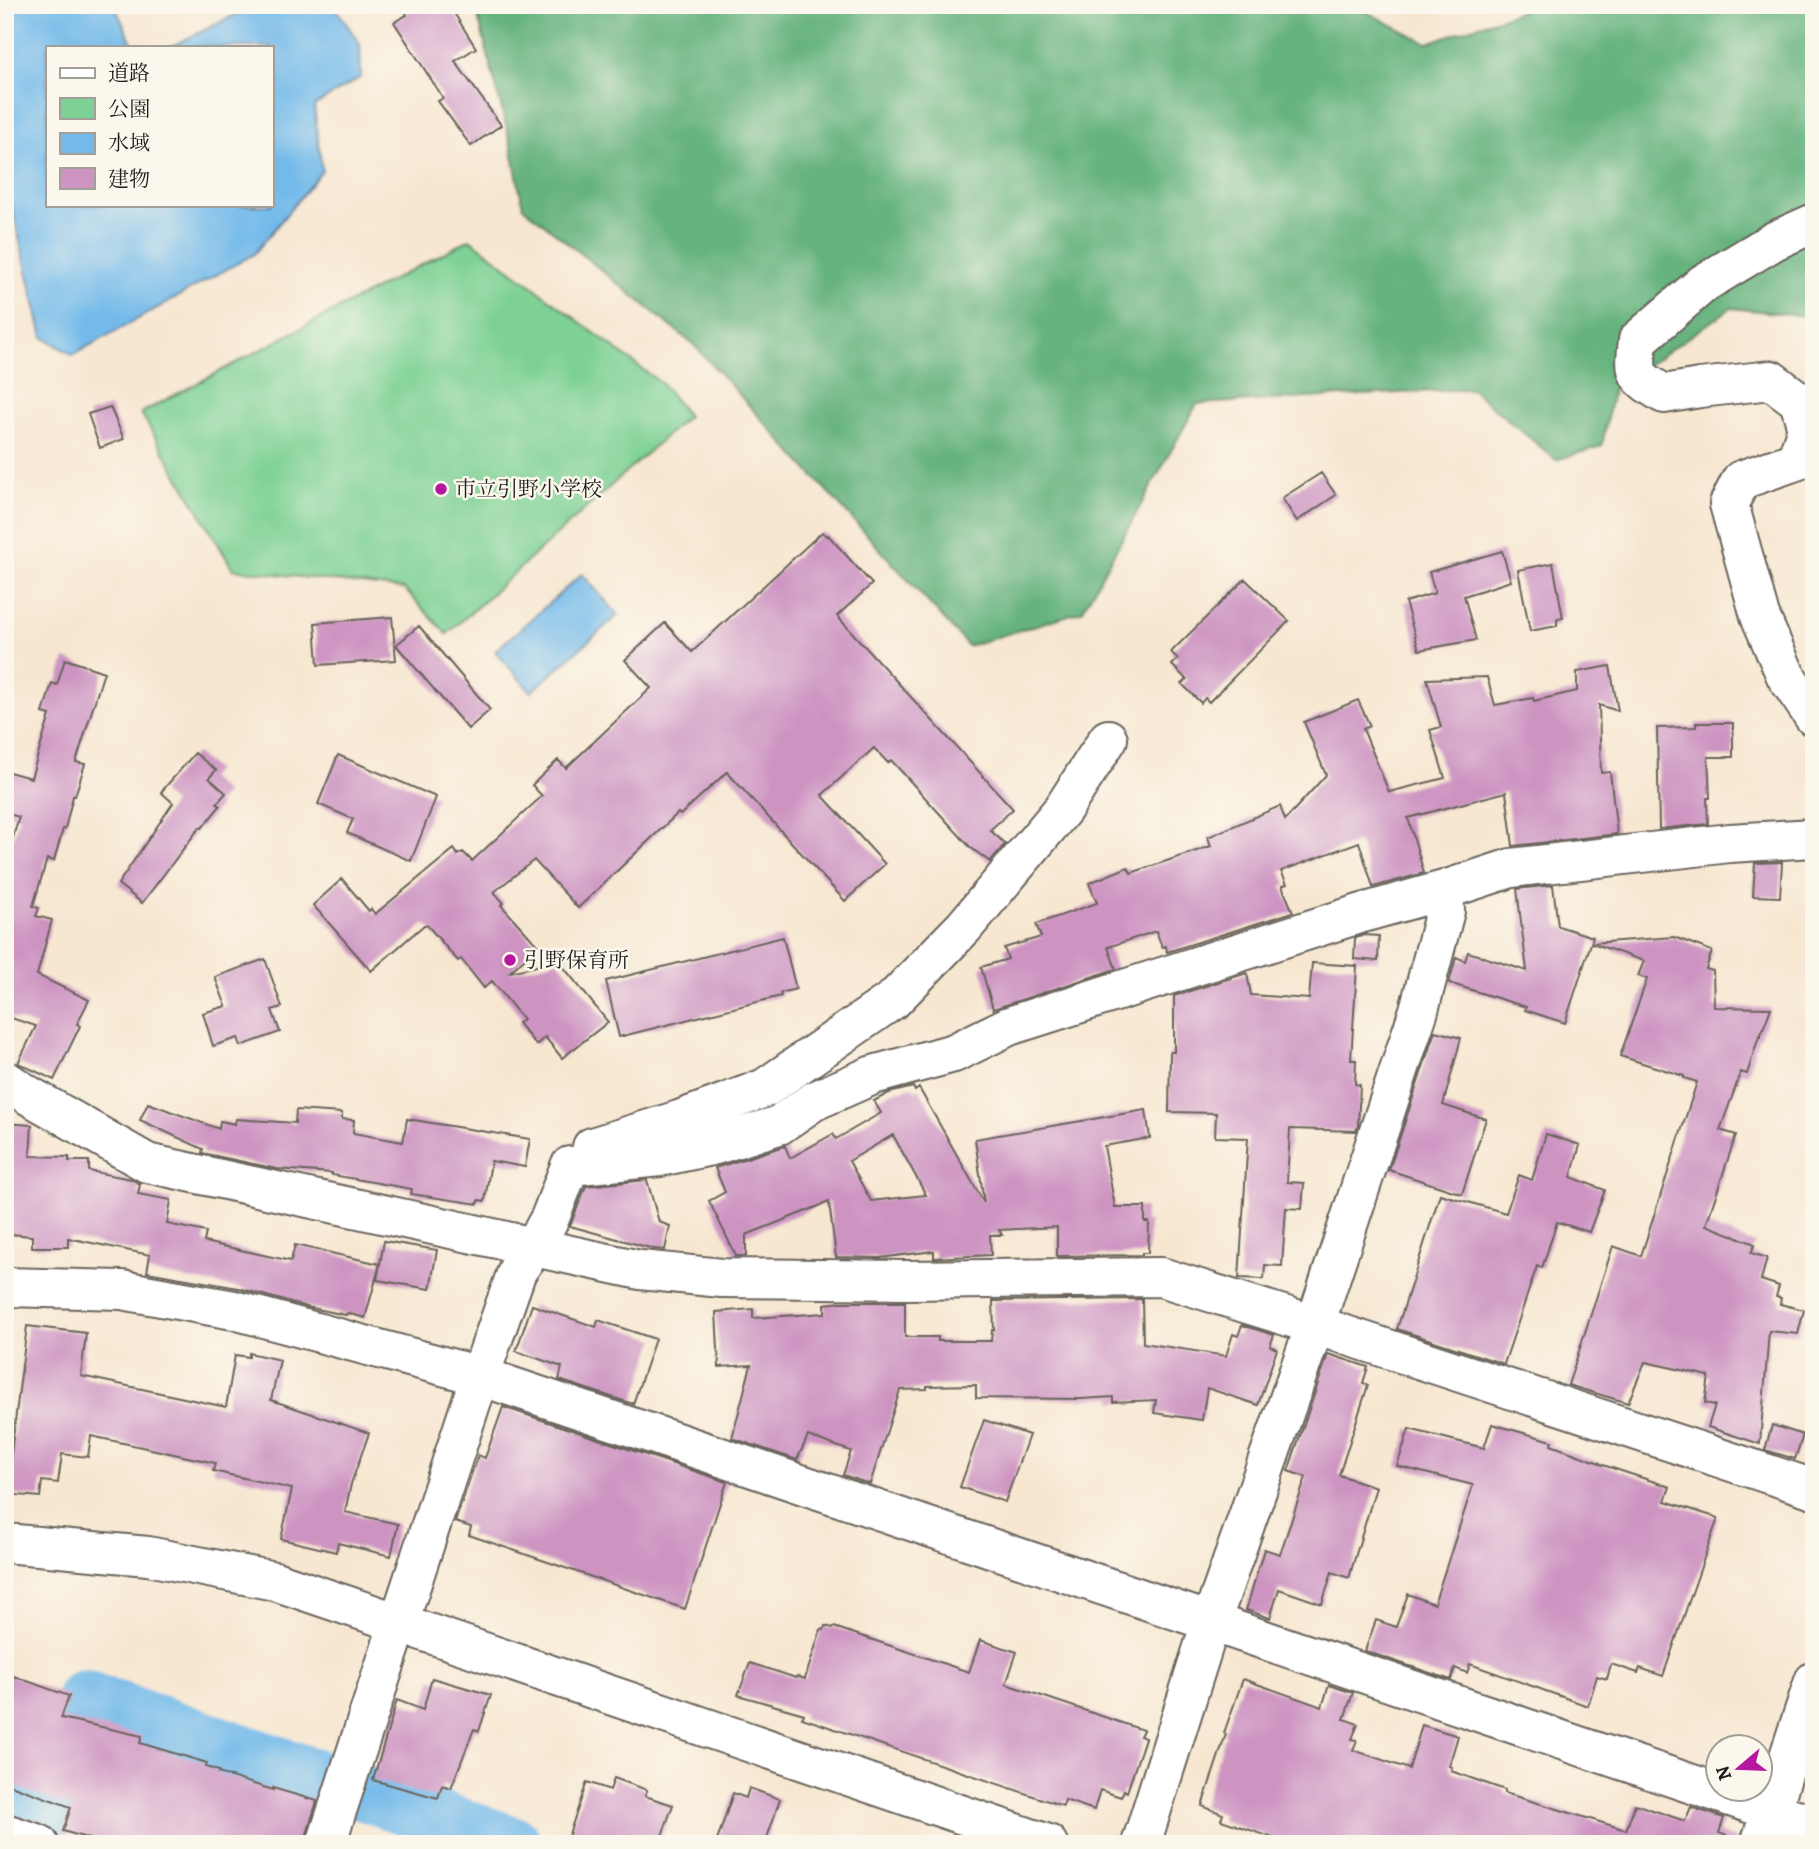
<svg xmlns="http://www.w3.org/2000/svg" width="1819" height="1849" viewBox="0 0 1819 1849" font-family="Alegreya,'Noto Serif JP',serif">
  <style>
    .green { fill: #7ed194; stroke: #4d7658; stroke-width: 2 }
    .forest { fill: #66b37e; stroke: #41684d; stroke-width: 2 }
    .water { fill: #73baea; stroke: #486b83; stroke-width: 2 }
    .lines { fill: none; stroke-linecap: round; stroke-linejoin: round }
    .river { stroke: #73baea; stroke-width: 56 }
    .building { fill: #cd94c2; fill-rule: evenodd }
    .minor-casing { stroke: #69635b; stroke-width: 42 }
    .minor { stroke: #fff; stroke-width: 38 }
    .poi-dot { fill: #b5179e; stroke: #fbf7ec; stroke-width: 2.5 }
    .labels { text-anchor: middle; dominant-baseline: central; stroke-width: 5; stroke-linejoin: round; paint-order: stroke }
    .poi-label { font-size: 21px; fill: #1c1c1c; stroke: #fbf7ec; text-anchor: start }
  </style>
  <rect width="100%" height="100%" fill="#fbf7ec"/>
  <filter id="ink" filterUnits="userSpaceOnUse"><feTurbulence type="fractalNoise" baseFrequency=".0143" numOctaves="2"/><feDisplacementMap in="SourceGraphic" scale="14" xChannelSelector="R" yChannelSelector="G"/><feConvolveMatrix kernelMatrix="1 2 1 2 8 2 1 2 1" color-interpolation-filters="sRGB"/></filter>
  <filter id="wash" filterUnits="userSpaceOnUse"><feTurbulence type="fractalNoise" baseFrequency=".00686" numOctaves="4" result="noise"/><feDisplacementMap in="SourceGraphic" scale="28" xChannelSelector="R" yChannelSelector="G"/><feGaussianBlur stdDeviation="1.57" result="paint"/><feColorMatrix in="noise" values="0 0 0 0 0 0 0 0 0 0 0 0 0 0 0 0 0 1.4 0 .05"/><feComposite in="paint" operator="in"/></filter>
  <g filter="url(#wash)">
    <rect width="100%" height="100%" fill="#f7e7d1"/>
    <!-- green -->
    <path class="green" d="M470,239L662,384L688,416L447,634L404,589L233,569L141,413Z"/>
    <!-- forest -->
    <path class="forest" d="M475,5H1353L1427,43L1539,5H1814V317L1731,308L1613,389L1602,446L1556,460L1471,389L1197,404L1082,611L968,646L694,345L523,207L511,145Z"/>
    <!-- water -->
    <path class="water" d="M5,5H114L134,47H47V205H271V47H170L255,5H334L360,44L361,77L314,106L322,171L254,254L73,355L43,337L5,179Z
      M582,574L618,615L531,692L495,651Z"/>
    <g class="lines">
      <!-- river -->
      <path class="river" d="M5,1800L49,1814L84,1698L514,1844"/>
    </g>
    <g id="blocks">
      <!-- building -->
      <path class="building" d="M401,5H449L476,48L455,61L501,125L471,146L438,101L443,98L394,22L407,15Z
        M110,407L124,439L100,448L88,414Z
        M1321,473L1336,495L1297,521L1282,498Z
        M822,532L827,536L828,535L872,584L837,616L1013,809L990,830L1005,844L990,862L970,847L891,760L888,763L874,748L822,795L885,864L845,901L727,772L680,815L678,813L578,908L534,860L494,892L504,903L501,905L538,946L510,972L550,963L557,959L608,1022L562,1058L545,1037L536,1045L518,1023L523,1019L492,981L484,988L461,959L458,961L427,925H424L371,971L313,905L342,879L369,911L371,909L375,914L454,849L458,855L463,852L472,861L542,796L532,785L558,760L566,768L651,688L625,660L665,623L692,652Z
        M1502,551L1511,581L1464,596L1476,640L1419,650L1405,602L1435,593L1429,572Z
        M1553,563L1563,618L1557,619V626L1530,631L1518,570Z
        M1245,579L1289,621L1209,702L1205,698L1201,703L1182,684L1187,680L1172,665L1178,659L1171,652Z
        M392,617L396,660L318,665L315,623Z
        M419,626L490,710L468,729L396,645Z
        M65,659L104,672L76,762L85,764L75,796H73L65,829H63L54,861L47,859L33,906L39,908L36,916L52,920L37,975L89,1000L77,1024L80,1026L54,1080L18,1063L36,1026L5,1016V865L19,817L5,813V787L9,772L31,778L50,715L43,713L52,683L57,685Z
        M1610,666L1618,711L1599,705L1601,773L1610,772L1617,834L1513,846L1506,792L1408,818L1424,873L1373,887L1359,842L1281,871L1287,884L1282,886L1293,912L1167,952L1166,946L1162,947L1156,931L1108,947L1116,969L993,1009L981,967L1008,959L1004,948L1041,937L1036,924L1097,903L1089,883L1128,867L1131,873L1211,846L1208,837L1280,806L1285,820L1326,775L1304,722L1358,700L1370,726L1363,729L1389,792L1445,778L1430,730L1441,727L1427,679L1487,677L1495,705L1533,698L1534,701L1577,691V672Z
        M1696,723H1733V757H1708L1710,798H1707L1708,824L1659,829L1657,728L1696,727Z
        M195,753L216,770L209,778L226,793L217,803L220,806L202,828L200,827L142,903L118,884L173,803L161,792Z
        M338,755L436,797L411,861L347,833L353,819L318,804Z
        M1782,862L1780,897L1753,896L1755,863Z
        M1553,885L1558,926L1593,937L1565,1023L1525,1010L1526,1007L1449,983L1456,957L1465,961L1468,952L1527,971L1517,889Z
        M1365,935L1379,936L1378,961L1354,959L1355,938Z
        M783,937L796,989L780,993L781,996L619,1037L606,981Z
        M1674,937L1712,951L1706,969L1713,971L1714,1007L1771,1008L1760,1037L1759,1036L1747,1074L1741,1072L1720,1130L1736,1135L1706,1225L1755,1244L1751,1253L1767,1258L1761,1280L1779,1286L1776,1297L1781,1298L1780,1304L1804,1310L1798,1334L1769,1331L1760,1444L1708,1427L1715,1405L1705,1403L1709,1376L1645,1362L1628,1403L1568,1385L1613,1246L1641,1256L1697,1082L1684,1078V1076L1620,1056L1647,979L1638,976L1644,961L1592,943Z
        M265,959L282,1007L272,1010L280,1032L241,1046L238,1038L213,1046L203,1013L226,1006L215,977Z
        M1312,963L1357,966L1351,1060H1356L1355,1084L1360,1085L1358,1126L1356,1131L1290,1129L1287,1182L1304,1183L1302,1209L1286,1208L1282,1266L1265,1265L1264,1279L1239,1278L1248,1138L1215,1137L1216,1113L1169,1112L1170,1052H1174V996L1247,973L1251,995L1309,999Z
        M1435,1031L1461,1038L1443,1105L1486,1119L1462,1194L1389,1170Z
        M913,1087L915,1091L919,1088L984,1203L975,1139L1146,1110L1150,1138L1104,1146L1115,1207H1145V1222H1149L1148,1253H1142V1255L1057,1256V1227L999,1230L1002,1235H990L991,1255L934,1258V1251L880,1258L836,1257L829,1202L746,1235V1256H736L709,1201L725,1192L715,1168L785,1146L790,1158L833,1134L836,1139L881,1113L874,1101L889,1093ZM893,1135L926,1195L871,1201L849,1161Z
        M148,1103L219,1129L220,1121L235,1124L236,1119L295,1123L296,1110L342,1113V1119L354,1120L353,1133L403,1142L407,1119L530,1139L525,1167L491,1161L485,1201L479,1200L478,1204L411,1194L412,1189L332,1175V1173L277,1169L202,1153L203,1149L140,1120Z
        M5,1123L32,1125L30,1156L69,1157V1161H89V1171L131,1179L140,1184L138,1194L171,1200L167,1224L206,1232L204,1242L291,1261L295,1245L380,1264L384,1241L437,1250L430,1289L377,1280L380,1264L365,1318L347,1313L346,1315L307,1307L238,1288L147,1272L150,1255L68,1238V1247H32V1236L10,1234L12,1199H5Z
        M1546,1134L1580,1145L1571,1177L1605,1190L1589,1232L1557,1222L1542,1268L1537,1266L1504,1364L1397,1329L1440,1194L1506,1213L1519,1175L1532,1180Z
        M647,1180L659,1222L670,1226L665,1250L654,1249L570,1226L586,1186Z
        M1142,1299L1143,1343L1226,1356L1233,1334L1238,1336L1242,1325L1274,1335L1270,1346L1277,1349L1258,1405L1207,1388L1202,1420L1154,1413L1156,1400L1113,1402V1397L1081,1399L976,1398V1385L927,1386V1389L900,1390L870,1484L843,1475L851,1451L808,1436L797,1460L732,1438L751,1365L719,1367L716,1312L753,1309V1318L825,1313V1304L841,1302H905V1337H938V1341H991L992,1330H994L993,1301Z
        M532,1305L596,1327L598,1320L655,1339L633,1404L559,1380L562,1367L516,1351Z
        M27,1326L86,1333L81,1376L226,1407L235,1355L249,1357V1353L280,1360L271,1400L369,1433L351,1484L345,1512L398,1524L391,1556L338,1543L336,1552L281,1539L292,1489L213,1471L215,1463L91,1436L88,1457L62,1454L58,1483L42,1481L40,1497L6,1494Z
        M1328,1354L1368,1367L1363,1383L1368,1385L1339,1475L1376,1487L1349,1578L1332,1572L1322,1604L1279,1589L1270,1618L1246,1610L1264,1549L1280,1554L1306,1477L1288,1471Z
        M503,1407L727,1482L685,1609L469,1535L471,1527L455,1522L478,1455L485,1458Z
        M984,1420L1029,1435L1005,1502L960,1487Z
        M1492,1424L1552,1441L1551,1445L1600,1463V1464L1670,1487L1665,1501L1718,1518L1663,1676L1640,1668L1638,1673L1611,1664L1607,1679L1597,1676L1588,1706L1470,1664L1467,1673L1455,1668L1451,1680L1365,1651L1376,1620L1396,1627L1408,1594L1434,1604L1473,1485L1397,1466L1409,1429L1484,1448Z
        M1772,1425L1803,1435L1795,1459L1765,1450Z
        M825,1626L833,1628L834,1627L969,1672L980,1640L1017,1652L1006,1684L1143,1730L1140,1736L1145,1738L1127,1792L1124,1790L1121,1797L1100,1790L1094,1810L1065,1800L1063,1806L802,1718L804,1714L738,1695L750,1663L796,1678L797,1676L805,1679L821,1629L824,1630Z
        M5,1673L69,1696L61,1718L142,1736L140,1743L207,1763L206,1767L219,1771L218,1773L273,1790V1788L317,1801L304,1844H106L63,1831L71,1807L5,1783Z
        M432,1678L491,1695L479,1731L474,1729L451,1788L442,1785L438,1798L373,1780L397,1700L423,1710Z
        M1243,1679L1322,1707L1329,1685L1353,1693L1344,1719L1358,1724L1352,1739L1357,1740L1353,1750L1409,1769L1422,1725L1458,1736L1449,1766L1452,1767L1451,1771L1505,1790V1793L1626,1830L1635,1804L1685,1821L1691,1807L1724,1818L1719,1833L1738,1840V1844H1291L1221,1820L1223,1814L1202,1806L1226,1734L1224,1733Z
        M614,1778L647,1790L645,1796L673,1805L659,1844H586L568,1837L587,1782L610,1790Z
        M749,1788L780,1799L765,1844H716L733,1793L746,1798Z"/>
    </g>
  </g>
  <g filter="url(#ink)">
    <use href="#blocks" fill-opacity="0" stroke="#69635b" stroke-width="2"/>
    <g class="lines">
      <!-- minor casing -->
      <g class="minor-casing">
        <path id="minor" d="M1814,223L1774,241L1704,283L1638,340C1634,375 1634,376 1664,394L1700,388L1771,380L1799,401L1807,428L1796,461L1741,480L1729,504L1760,616L1786,676L1814,717
          M5,1080L28,1095L147,1163L640,1270L722,1278L908,1280L1161,1277L1315,1325L1814,1489
          M592,1147L679,1120L765,1088L894,999L964,927L1063,809L1108,739
          M5,1287L122,1290L234,1310L480,1376L1814,1825
          M5,1543L148,1556L275,1581L1048,1844
          M5,1833L39,1844
          M326,1844L480,1376L517,1271L534,1247L550,1218L570,1166L660,1157L716,1145L779,1125L814,1101L873,1075L954,1053L1009,1026L1359,914L1444,890L1511,868L1730,843L1814,838
          M1141,1844L1211,1622L1315,1325L1419,1010L1445,911L1444,890
          M1760,1844L1814,1681"/>
      </g>
      <!-- minor -->
      <use href="#minor" class="minor"/>
    </g>
  </g>
  <!-- markers -->
  <g class="poi-dot">
    <circle cx="441" cy="489" r="7"/>
    <circle cx="510" cy="960" r="7"/>
  </g>
  <g class="labels">
    <!-- poi labels -->
    <g class="poi-label">
      <text x="455" y="489">市立引野小学校</text>
      <text x="524" y="960">引野保育所</text>
    </g>
  </g>
  <!-- margin -->
  <rect width="1819" height="1849" fill="none" stroke="#fbf7ec" stroke-width="28"/>
  <!-- legend -->
  <rect x="46" y="46" width="228" height="161" fill="#fbf7ec" stroke="#a29f99" stroke-width="2"/>
  <rect x="60" y="68" width="35" height="10" fill="#ffffff" stroke="#a29f99" stroke-width="2"/>
  <text x="108" y="80" font-size="21" fill="#1c1c1c">道路</text>
  <rect x="60" y="98" width="35" height="21" fill="#7ed194" stroke="#a29f99" stroke-width="2"/>
  <text x="108" y="116" font-size="21" fill="#1c1c1c">公園</text>
  <rect x="60" y="133" width="35" height="21" fill="#73baea" stroke="#a29f99" stroke-width="2"/>
  <text x="108" y="150" font-size="21" fill="#1c1c1c">水域</text>
  <rect x="60" y="168" width="35" height="21" fill="#cd94c2" stroke="#a29f99" stroke-width="2"/>
  <text x="108" y="186" font-size="21" fill="#1c1c1c">建物</text>
  <!-- north arrow -->
  <g transform="translate(1739 1768) rotate(251)"><circle r="33" fill="#fbf7ec" stroke="#a29f99" stroke-width="2"/>
  <path d="M0-5L12 26L0 18L-12 26Z" fill="#b5179e"/>
  <text y="-10" font-size="19" font-weight="bold" text-anchor="middle" fill="#1c1c1c">N</text>
  </g>
</svg>
